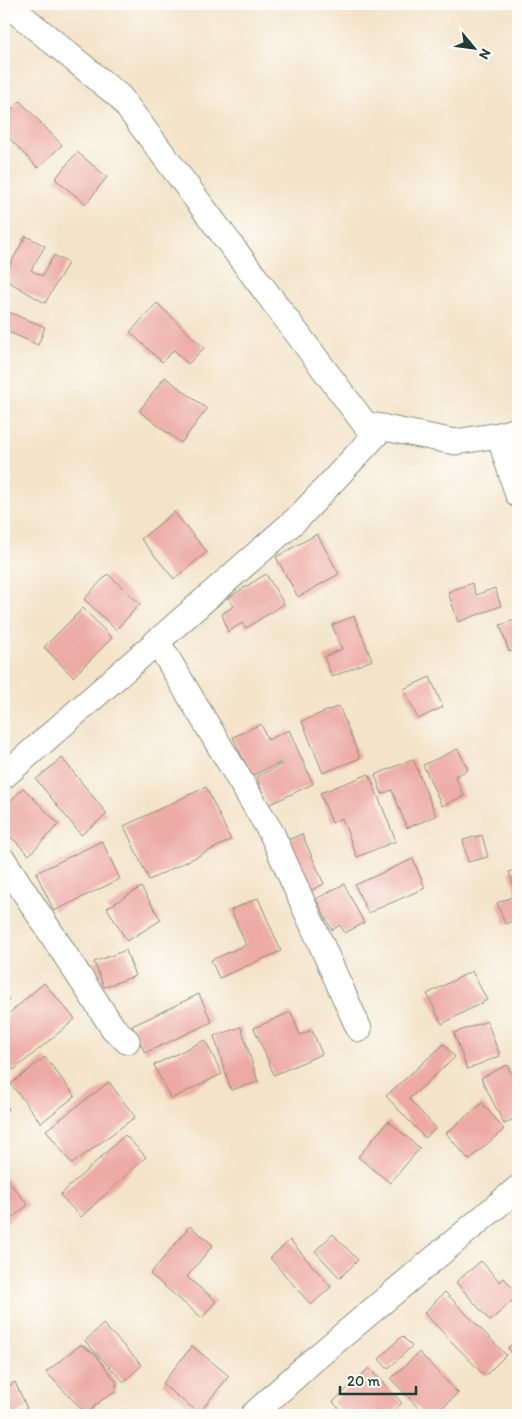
<svg xmlns="http://www.w3.org/2000/svg" width="522" height="1419" viewBox="0 0 522 1419" font-family="Itim,sans-serif">
  <style>
    .building { fill: #edaaa4 }
    .lines { fill: none; stroke-linecap: round; stroke-linejoin: round }
    .street-casing { stroke: #89907e; stroke-width: 27 }
    .street { stroke: #fff; stroke-width: 25 }
  </style>
  <rect width="100%" height="100%" fill="#fdfcf7"/>
  <filter id="ink" filterUnits="userSpaceOnUse"><feTurbulence type="fractalNoise" baseFrequency=".02" numOctaves="2"/><feDisplacementMap in="SourceGraphic" scale="10" xChannelSelector="R" yChannelSelector="G"/><feConvolveMatrix kernelMatrix="1 2 1 2 8 2 1 2 1" color-interpolation-filters="sRGB"/></filter>
  <filter id="wash" filterUnits="userSpaceOnUse"><feTurbulence type="fractalNoise" baseFrequency=".0096" numOctaves="4" result="noise"/><feDisplacementMap in="SourceGraphic" scale="20" xChannelSelector="R" yChannelSelector="G"/><feGaussianBlur stdDeviation="1.12" result="paint"/><feColorMatrix in="noise" values="0 0 0 0 0 0 0 0 0 0 0 0 0 0 0 0 0 1.4 0 .05"/><feComposite in="paint" operator="in"/></filter>
  <g filter="url(#wash)">
    <rect width="100%" height="100%" fill="#f3e3c8"/>
    <g id="blocks">
      <!-- building -->
      <path class="building" d="M20,101L62,145L38,168L4,133V117Z
        M77,152L107,177L86,204L55,179Z
        M26,236L45,246L31,270L42,276L54,255L68,263L45,303L4,279V275Z
        M157,303L204,348L188,364L174,350L162,362L130,332Z
        M6,311L45,327L38,345L4,330V317Z
        M165,377L207,409L181,443L139,411Z
        M174,512L207,552L174,579L141,539Z
        M317,534L339,574L298,597L276,557Z
        M108,574L140,604L116,630L84,599Z
        M266,574L284,604L246,628L242,623L228,632L222,614L234,606L228,598Z
        M472,583L476,595L495,588L501,606L458,622L448,592Z
        M83,608L112,638L73,677L44,647Z
        M4,616L10,627L4,630Z
        M354,616L372,660L332,677L324,657L342,649L332,625Z
        M518,619V649L509,652L500,625Z
        M430,677L443,707L418,719L404,689Z
        M339,706L360,758L323,773L302,721Z
        M261,724L268,740L289,730L313,784L268,805L256,777L281,765L280,763L251,776L233,737Z
        M458,749L468,770L455,776L464,796L442,806L423,765Z
        M62,758L107,814L81,835L36,779Z
        M413,759L436,816L407,828L392,790L382,794L375,775Z
        M369,774L396,841L357,857L342,818L332,823L320,793Z
        M206,787L231,840L149,880L124,826Z
        M23,788L59,824L29,855L4,830V808Z
        M302,834L324,884L306,893L283,842Z
        M482,835L488,857L468,862L463,840Z
        M102,841L120,879L54,911L36,873Z
        M413,859L425,888L368,913L355,885Z
        M518,869V919L505,924L497,903L517,895L509,872Z
        M344,884L364,923L345,933L340,925L332,930L316,899Z
        M141,887L161,920L127,941L107,908Z
        M258,898L281,951L219,978L211,960L246,945L231,910Z
        M126,950L135,976L104,987L94,962Z
        M472,971L487,1000L442,1024L427,994Z
        M44,983L75,1019L14,1070L4,1058V1018Z
        M4,994L9,1000L4,1004Z
        M199,994L212,1022L145,1053L132,1026Z
        M291,1012L300,1035L312,1030L322,1054L274,1075L254,1028Z
        M487,1021L500,1056L467,1069L454,1033Z
        M241,1027L258,1082L231,1090L214,1036Z
        M205,1040L222,1074L171,1099L154,1065Z
        M444,1044L455,1057L409,1099L436,1128L425,1138L386,1096Z
        M45,1057L75,1096L41,1123L11,1084Z
        M507,1065L518,1088V1117L504,1124L481,1078Z
        M109,1082L135,1117L72,1164L46,1130Z
        M4,1103L9,1108L4,1113Z
        M482,1103L504,1129L469,1160L446,1133Z
        M388,1121L420,1148L390,1183L358,1157Z
        M125,1135L146,1157L81,1217L60,1195Z
        M4,1176L28,1205L4,1225Z
        M190,1226L213,1245L187,1277L216,1301L202,1318L150,1274Z
        M333,1234L358,1260L340,1278L315,1251Z
        M290,1240L331,1287L311,1305L270,1258Z
        M481,1261L500,1282L504,1278L518,1294V1296L490,1321L456,1282Z
        M445,1292L506,1355L485,1376L424,1313Z
        M103,1324L142,1365L124,1382L85,1341Z
        M402,1336L412,1346L388,1369L379,1359Z
        M518,1339V1360L508,1348Z
        M80,1345L83,1346L96,1355L118,1384L115,1385L117,1388L115,1390L116,1392L103,1399L86,1414L46,1372Z
        M192,1346L229,1376L199,1413L162,1384Z
        M419,1352L458,1393L435,1415H425L391,1379Z
        M369,1368L402,1403L389,1415H345L333,1402Z
        M15,1382L27,1408L14,1415H4V1389Z"/>
    </g>
  </g>
  <g filter="url(#ink)">
    <use href="#blocks" fill-opacity="0" stroke="#89907e" stroke-width="1"/>
    <g class="lines">
      <!-- street casing -->
      <g class="street-casing">
        <path id="street" d="M7,4L120,97L365,424L455,442L499,435L518,430
          M499,435L518,495
          M157,641L272,834L359,1029
          M4,776L299,517L383,427
          M4,861L113,1028L127,1041
          M253,1415L311,1362L518,1188"/>
      </g>
      <!-- street -->
      <use href="#street" class="street"/>
    </g>
  </g>
  <!-- margin -->
  <rect width="522" height="1419" fill="none" stroke="#fdfcf7" stroke-width="20"/>
  <!-- north arrow -->
  <g transform="translate(474 48) rotate(119)" stroke="#fdfcf7" stroke-width="4" paint-order="stroke">
  <path d="M0-4L9 19L0 12L-9 19Z" fill="#1f3d34"/>
  <text y="-8" font-size="14" font-weight="bold" text-anchor="middle" fill="#1f3d34">N</text>
  </g>
  <!-- scale -->
  <path d="M340 1386v8h76v-8" fill="none" stroke="#1f3d34" stroke-width="2.5"/>
  <text x="347" y="1386" font-size="15" fill="#1f3d34" stroke="#fdfcf7" stroke-width="4" paint-order="stroke">20 m</text>
</svg>
